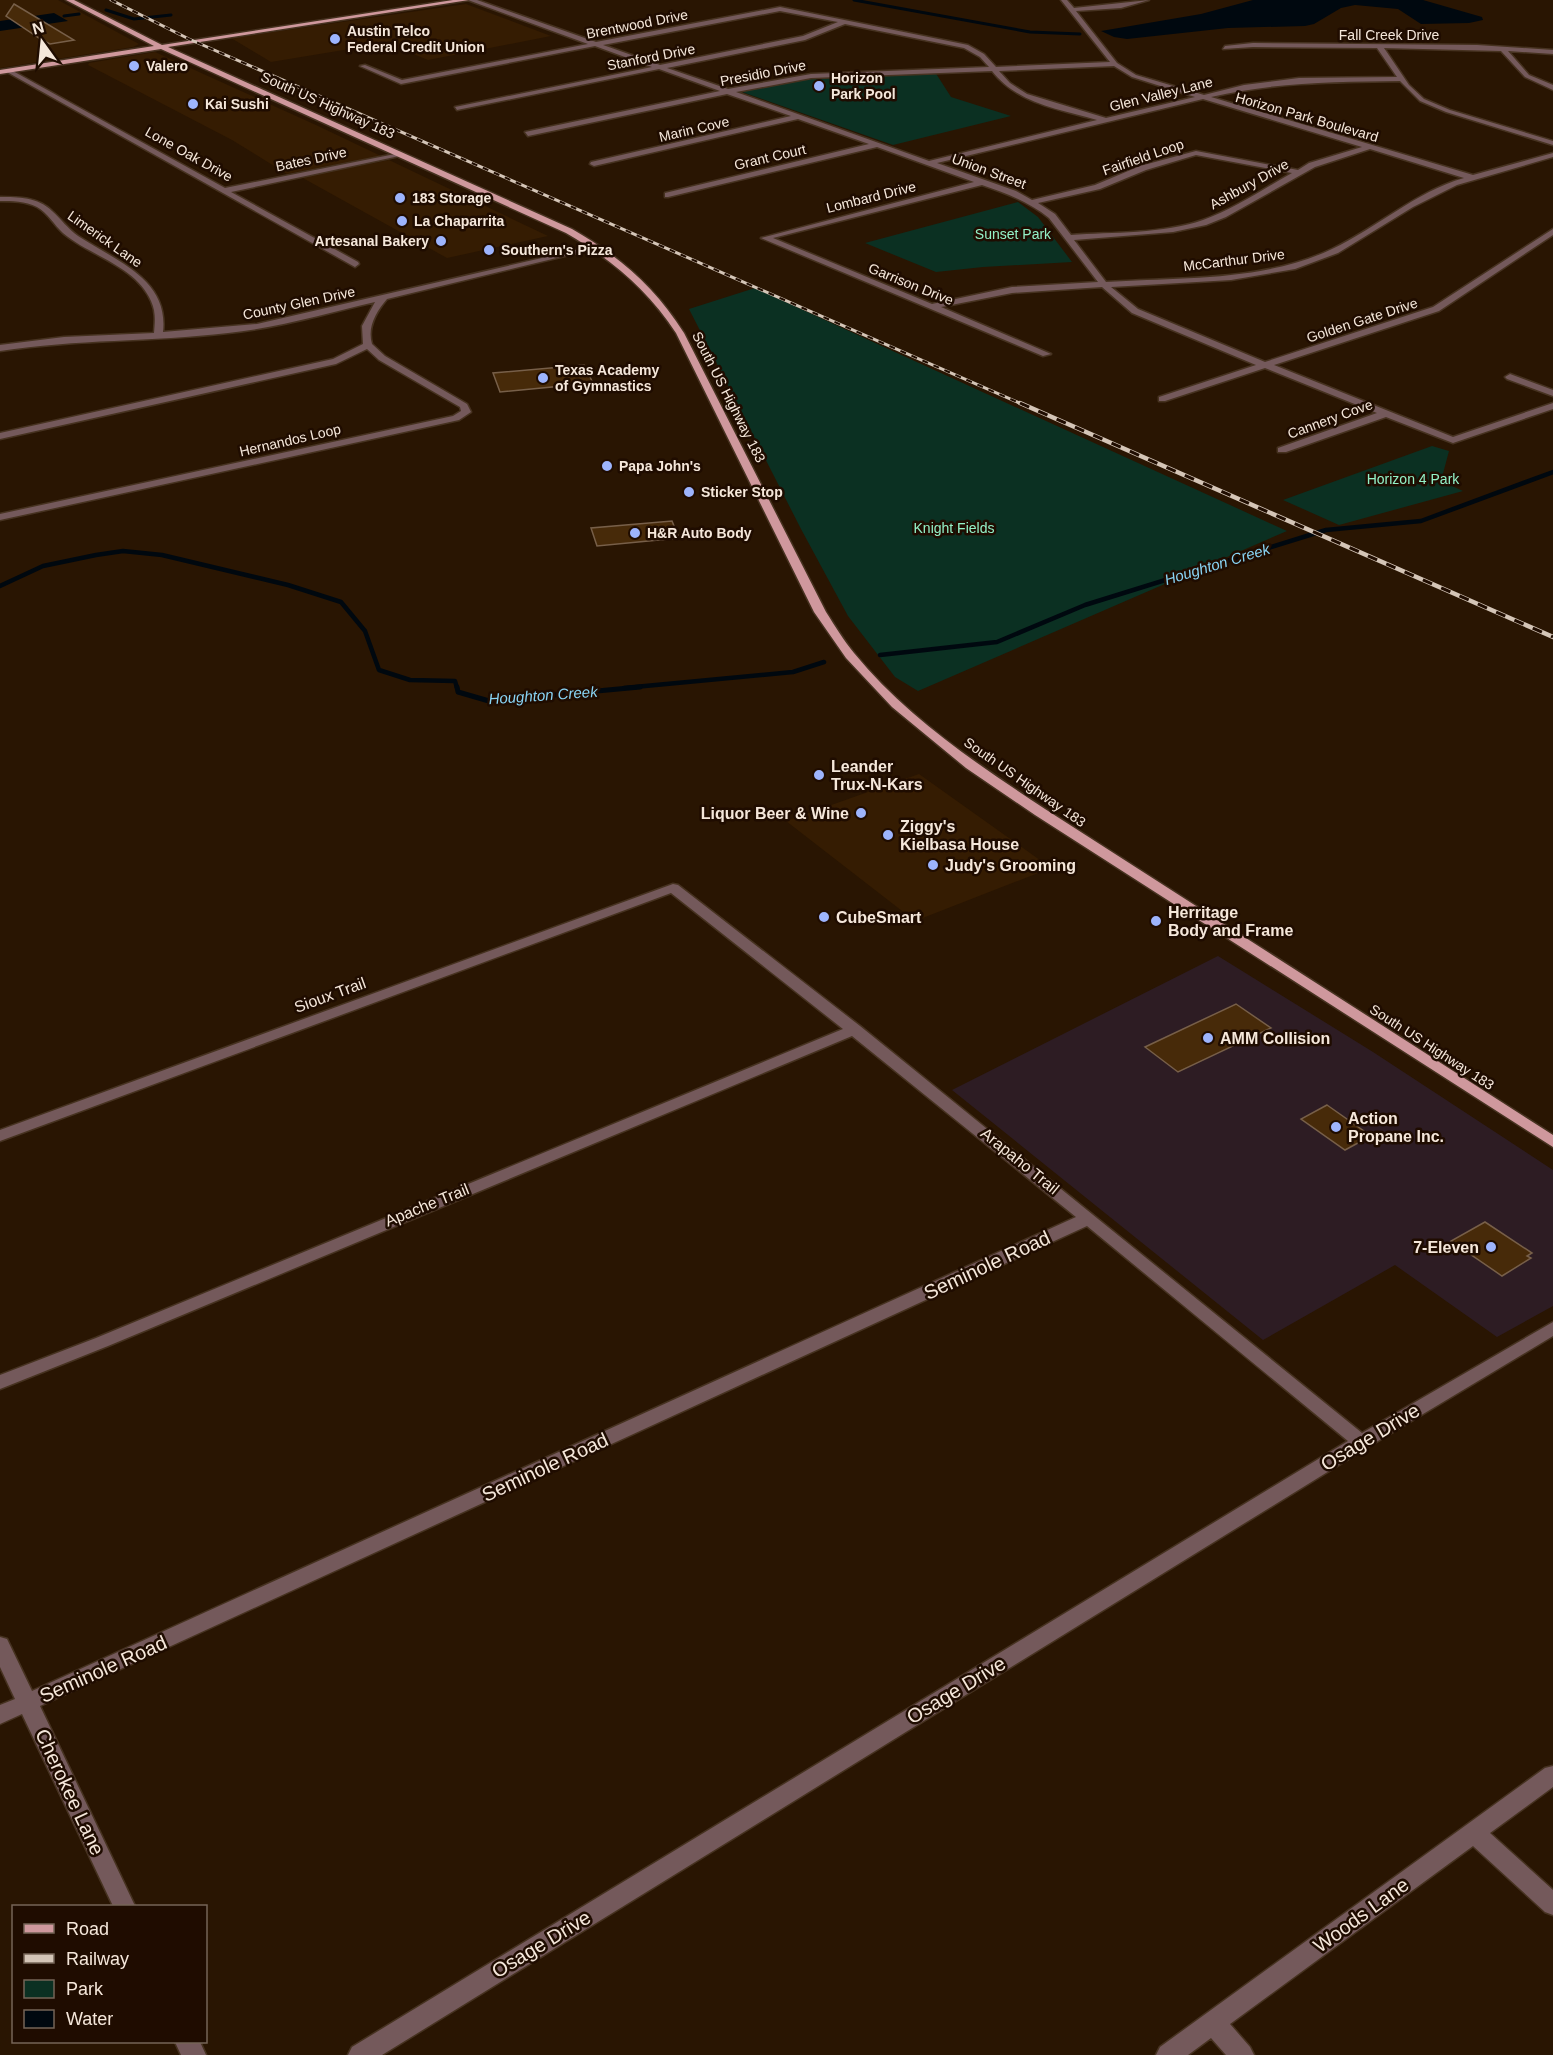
<svg xmlns="http://www.w3.org/2000/svg" width="1553" height="2055" viewBox="0 0 1553 2055" font-family="Helvetica,sans-serif">
  <style>
    .built { fill: #351c02 }
    .industrial { fill: #2d1c23 }
    .green { fill: #0b3022 }
    .water { fill: #00080f }
    .lines { fill: none; stroke-linecap: round; stroke-linejoin: round }
    .stream-far2 { stroke: #00080f; stroke-width: 3 }
    .stream-far1 { stroke: #00080f; stroke-width: 4.5 }
    .stream { stroke: #00080f; stroke-width: 5 }
    .building { fill: #472a09; stroke: #775f49; stroke-width: 1.5 }
    .minor-casing { stroke: #463220; stroke-width: 3 }
    .major-casing { stroke: #463220; stroke-width: 3 }
    .minor { fill: #74595b; fill-rule: evenodd }
    .major { fill: #cf989d; fill-rule: evenodd }
    .rail-far1-casing { stroke: #d4c5b7; stroke-width: 3 }
    .rail-casing { stroke: #d4c5b7; stroke-width: 4.5 }
    .rail-far1 { stroke: #1f0c00; stroke-width: 2; stroke-dasharray: 6; stroke-linecap: butt }
    .rail { stroke: #1f0c00; stroke-width: 3; stroke-dasharray: 10; stroke-linecap: butt }
    .poi-dot { fill: #9db4fd; stroke: #1f0c00; stroke-width: 2 }
    .labels { text-anchor: middle; dominant-baseline: central; stroke-width: 5; stroke-linejoin: round; paint-order: stroke }
    .far-street-label { font-size: 14px; fill: #f5e7da; stroke: #1f0c00 }
    .far-poi-label { font-size: 14px; font-weight: bold; fill: #f5e7da; stroke: #1f0c00; text-anchor: start }
    .far-park-label { font-size: 14px; fill: #93f1c7; stroke: #1f0c00 }
    .far-water-label { font-size: 15px; font-style: italic; fill: #89d4f4; stroke: #1f0c00 }
    .poi-label { font-size: 16px; font-weight: bold; fill: #f5e7da; stroke: #1f0c00; text-anchor: start }
    .street-label { font-size: 16px; fill: #f5e7da; stroke: #1f0c00 }
    .near-street-label { font-size: 20px; fill: #f5e7da; stroke: #1f0c00 }
  </style>
  <rect width="100%" height="100%" fill="#291502"/>
  <!-- built -->
  <path class="built" d="M0,0H58L139,44L133,47L0,68Z
    M466,4L551,36L428,60L386,43L271,62L231,38Z
    M155,52L316,125L381,156L287,174L232,140L88,65L89,63Z
    M389,160L548,236L447,258L301,177Z
    M919,774L1051,868L915,921L786,821Z"/>
  <!-- industrial -->
  <path class="industrial" d="M1218,956L1373,1052L1553,1170V1306L1497,1337L1395,1265L1263,1340L952,1090Z"/>
  <!-- green -->
  <path class="green" d="M935,72L951,97L1011,116L893,145L742,92L791,80L822,76Z
    M1018,202L1038,217L1072,262L983,267L936,272L865,243Z
    M755,288L1287,531L918,691L895,677L848,616L801,529L689,309Z
    M1432,446L1449,451L1441,481L1463,491L1339,525L1283,500Z"/>
  <!-- water -->
  <path class="water" d="M1253,0H1423L1482,17L1483,20L1469,23L1421,24L1398,9L1355,5L1341,8L1314,24L1305,26L1228,28L1127,39L1114,37L1101,31L1201,14Z
    M54,13L68,21L0,31V21Z"/>
  <g class="lines">
    <!-- stream-far2 -->
    <path class="stream-far2" d="M854,0L1030,32L1080,34
      M106,10L134,19L171,15
      M64,16L79,14"/>
    <!-- stream-far1 -->
    <path class="stream-far1" d="M0,586L43,566L96,555L123,551L162,555L288,585L341,602L365,631L379,670L410,680L455,681L457,688
      M880,655L997,642L1085,605L1326,530L1421,521L1553,472
      M624,688L793,672L824,662"/>
    <!-- stream -->
    <path class="stream" d="M457,687L458,692L489,701L640,687"/>
  </g>
  <!-- building -->
  <path class="building" d="M14,4L74,40L50,44L42,40L6,16Z
    M584,365L593,383L500,392L493,373Z
    M672,521L679,538L597,546L591,528Z
    M1236,1004L1271,1028L1178,1072L1145,1047Z
    M1327,1105L1371,1136L1345,1150L1301,1119Z
    M1485,1222L1532,1253L1527,1256L1531,1258L1502,1276L1451,1241Z"/>
  <g class="lines">
    <!-- minor casing -->
    <g class="minor-casing">
      <path id="minor" d="M468,0H477L596,42L780,7L968,45L984,54L996,67L1110,62L1061,0H1067L1074,8L1149,0L1121,8L1076,11L1117,63L1136,75L1204,95L1244,85L1299,78L1397,77L1377,48L1253,47L1223,49L1225,46L1253,43L1477,45L1553,50V54L1508,51L1529,75L1553,85V90L1525,77L1501,51L1384,48L1409,85L1424,99L1450,110L1553,141V145L1446,112L1420,101L1400,81C1335,82 1275,82 1211,97L1473,175L1553,153V157L1457,185L1413,207L1338,253L1295,269L1231,280L1111,287L1138,309L1265,362L1433,307L1553,229V235L1439,311L1274,365L1453,437L1553,403V409L1453,443L1386,417L1286,452H1278V448L1377,413L1265,368L1165,401H1159V397L1256,365L1132,313L1102,287L1012,293L941,307L1051,354L1043,356L761,238L974,182L877,147L668,197H665V193L869,144L798,119L594,166L590,164L591,162L791,116L727,94L528,136L525,132L720,91L659,69L457,110L455,107L652,67L595,46L401,84L360,66L365,65L402,80L588,44ZM780,11L838,22L803,36L660,65L603,45ZM845,24L964,48L980,57L989,67L811,74L728,89L667,68L805,40ZM1114,66L1132,77L1195,97L1106,118L1027,94L1010,83L999,71ZM992,71C1018,104 1059,109 1097,120L929,161L736,92L811,78ZM1203,99L1362,147L1309,163L1298,170L1196,151L1140,166L1095,185L1032,200L1016,191L937,163ZM1370,149L1464,178C1415,192 1377,228 1332,249C1263,282 1180,277 1106,282L1074,240L1173,232L1206,225L1226,217L1315,167ZM1196,155L1292,173C1263,189 1234,209 1203,220C1164,234 1112,232 1071,235L1055,214L1038,203L1100,189L1146,170ZM982,185C1006,193 1029,202 1049,218L1098,282L1012,287L932,304L773,238Z
        M7,70H11L225,188L400,153L404,155L231,192L358,262L359,264L355,267L7,72Z
        M0,197C18,197 38,197 52,211C61,219 68,229 78,236C116,261 169,279 163,332L257,324L598,245L602,247L387,299C376,312 367,327 372,344L385,356L467,404L471,412L459,420L0,520V514L453,416L461,411L460,407L379,360L367,349L336,364L0,439V433L333,359L363,344L362,326L375,302C327,313 278,328 228,333C152,342 76,339 0,351V345L64,337L154,333C155,321 156,312 151,301C136,266 90,256 63,233C54,225 48,213 37,207C25,201 12,201 0,201Z
        M1510,374L1553,390V396L1507,379L1505,377Z
        M673,884L678,885L860,1026L1362,1433L1553,1322V1336L1368,1447L382,2055H348L352,2047L1348,1441L1087,1226L40,1706L135,1906H113L22,1714L0,1724V1705L15,1699L0,1667V1637L7,1639L32,1691L1076,1217L852,1036L108,1346L0,1389V1375L96,1338L843,1029L671,893L0,1141V1130Z
        M1553,1766V1787L1490,1833L1553,1890V1915L1545,1912L1473,1846L1230,2024L1250,2047L1254,2055H1226L1211,2038L1188,2055H1156L1160,2047L1545,1768Z
        M175,2042H200L206,2055H181Z"/>
    </g>
    <!-- major casing -->
    <g class="major-casing">
      <path id="major" d="M66,0H74L162,45L453,0H469L168,47L572,229C619,256 655,287 684,333L826,612C835,626 844,641 854,653C906,717 977,764 1045,809L1553,1135V1147L1035,815L966,768L892,707L846,658L814,612L676,333C647,289 611,259 566,233L161,49L0,74V70L154,46Z"/>
    </g>
    <!-- minor -->
    <use href="#minor" class="minor"/>
    <!-- major -->
    <use href="#major" class="major"/>
    <!-- rail-far1 casing -->
    <g class="rail-far1-casing">
      <path id="rail-far1" d="M111,0L189,39L1024,405"/>
    </g>
    <!-- rail casing -->
    <g class="rail-casing">
      <path id="rail" d="M1020,403L1553,637"/>
    </g>
    <!-- rail-far1 -->
    <use href="#rail-far1" class="rail-far1"/>
    <!-- rail -->
    <use href="#rail" class="rail"/>
  </g>
  <!-- markers -->
  <g class="poi-dot">
    <circle cx="335" cy="39" r="6"/>
    <circle cx="134" cy="66" r="6"/>
    <circle cx="819" cy="86" r="6"/>
    <circle cx="193" cy="104" r="6"/>
    <circle cx="400" cy="198" r="6"/>
    <circle cx="402" cy="221" r="6"/>
    <circle cx="441" cy="241" r="6"/>
    <circle cx="489" cy="250" r="6"/>
    <circle cx="543" cy="378" r="6"/>
    <circle cx="607" cy="466" r="6"/>
    <circle cx="689" cy="492" r="6"/>
    <circle cx="635" cy="533" r="6"/>
    <circle cx="819" cy="775" r="6"/>
    <circle cx="861" cy="813" r="6"/>
    <circle cx="888" cy="835" r="6"/>
    <circle cx="933" cy="865" r="6"/>
    <circle cx="824" cy="917" r="6"/>
    <circle cx="1156" cy="921" r="6"/>
    <circle cx="1208" cy="1038" r="6"/>
    <circle cx="1336" cy="1127" r="6"/>
    <circle cx="1491" cy="1247" r="6"/>
  </g>
  <g class="labels">
    <!-- far-street labels -->
    <g class="far-street-label">
      <text transform="translate(637 24) rotate(-11)">Brentwood Drive</text>
      <text x="1389" y="35">Fall Creek Drive</text>
      <text transform="translate(651 57) rotate(-11)">Stanford Drive</text>
      <text transform="translate(763 73) rotate(-11)">Presidio Drive</text>
      <text transform="translate(1161 94) rotate(-14)">Glen Valley Lane</text>
      <text transform="translate(328 105) rotate(24)">South US Highway 183</text>
      <text transform="translate(1307 117) rotate(16)">Horizon Park Boulevard</text>
      <text transform="translate(694 129) rotate(-13)">Marin Cove</text>
      <text transform="translate(189 154) rotate(29)">Lone Oak Drive</text>
      <text transform="translate(770 157) rotate(-13)">Grant Court</text>
      <text transform="translate(1143 157) rotate(-19)">Fairfield Loop</text>
      <text transform="translate(311 159) rotate(-12)">Bates Drive</text>
      <text transform="translate(989 171) rotate(20)">Union Street</text>
      <text transform="translate(1249 184) rotate(-29)">Ashbury Drive</text>
      <text transform="translate(871 197) rotate(-14)">Lombard Drive</text>
      <text transform="translate(105 239) rotate(35)">Limerick Lane</text>
      <text transform="translate(1234 260) rotate(-7)">McCarthur Drive</text>
      <text transform="translate(911 284) rotate(22)">Garrison Drive</text>
      <text transform="translate(299 303) rotate(-12)">County Glen Drive</text>
      <text transform="translate(1362 320) rotate(-18)">Golden Gate Drive</text>
      <text transform="translate(729 397) rotate(63)">South US Highway 183</text>
      <text transform="translate(1330 419) rotate(-20)">Cannery Cove</text>
      <text transform="translate(290 440) rotate(-13)">Hernandos Loop</text>
      <text transform="translate(1025 782) rotate(35)">South US Highway 183</text>
      <text transform="translate(1432 1047) rotate(33)">South US Highway 183</text>
    </g>
    <!-- far-poi labels -->
    <g class="far-poi-label">
      <text x="347" y="31">Austin Telco<tspan x="347" dy="16">Federal Credit Union</tspan></text>
      <text x="146" y="66">Valero</text>
      <text x="831" y="78">Horizon<tspan x="831" dy="16">Park Pool</tspan></text>
      <text x="205" y="104">Kai Sushi</text>
      <text x="412" y="198">183 Storage</text>
      <text x="414" y="221">La Chaparrita</text>
      <text x="429" y="241" text-anchor="end">Artesanal Bakery</text>
      <text x="501" y="250">Southern's Pizza</text>
      <text x="555" y="370">Texas Academy<tspan x="555" dy="16">of Gymnastics</tspan></text>
      <text x="619" y="466">Papa John's</text>
      <text x="701" y="492">Sticker Stop</text>
      <text x="647" y="533">H&amp;R Auto Body</text>
    </g>
    <!-- far-park labels -->
    <g class="far-park-label">
      <text x="1013" y="234">Sunset Park</text>
      <text x="1413" y="479">Horizon 4 Park</text>
      <text x="954" y="528">Knight Fields</text>
    </g>
    <!-- far-water labels -->
    <g class="far-water-label">
      <text transform="translate(1217 564) rotate(-17)">Houghton Creek</text>
      <text transform="translate(543 695) rotate(-4)">Houghton Creek</text>
    </g>
    <!-- poi labels -->
    <g class="poi-label">
      <text x="831" y="766">Leander<tspan x="831" dy="18">Trux-N-Kars</tspan></text>
      <text x="849" y="813" text-anchor="end">Liquor Beer &amp; Wine</text>
      <text x="900" y="826">Ziggy's<tspan x="900" dy="18">Kielbasa House</tspan></text>
      <text x="945" y="865">Judy's Grooming</text>
      <text x="1168" y="912">Herritage<tspan x="1168" dy="18">Body and Frame</tspan></text>
      <text x="836" y="917">CubeSmart</text>
      <text x="1220" y="1038">AMM Collision</text>
      <text x="1348" y="1118">Action<tspan x="1348" dy="18">Propane Inc.</tspan></text>
      <text x="1479" y="1247" text-anchor="end">7-Eleven</text>
    </g>
    <!-- street labels -->
    <g class="street-label">
      <text transform="translate(330 995) rotate(-20)">Sioux Trail</text>
      <text transform="translate(1020 1161) rotate(39)">Arapaho Trail</text>
      <text transform="translate(427 1205) rotate(-22)">Apache Trail</text>
    </g>
    <!-- near-street labels -->
    <g class="near-street-label">
      <text transform="translate(987 1265) rotate(-25)">Seminole Road</text>
      <text transform="translate(1370 1437) rotate(-31)">Osage Drive</text>
      <text transform="translate(545 1467) rotate(-25)">Seminole Road</text>
      <text transform="translate(103 1669) rotate(-24)">Seminole Road</text>
      <text transform="translate(956 1690) rotate(-31)">Osage Drive</text>
      <text transform="translate(70 1792) rotate(65)">Cherokee Lane</text>
      <text transform="translate(1361 1915) rotate(-36)">Woods Lane</text>
      <text transform="translate(541 1944) rotate(-31)">Osage Drive</text>
    </g>
  </g>
  <!-- legend -->
  <rect x="12" y="1905" width="195" height="138" fill="#1f0c00" stroke="#756457" stroke-width="1.5"/>
  <rect x="24" y="1924" width="30" height="9" fill="#cf989d" stroke="#756457" stroke-width="1.5"/>
  <text x="66" y="1935" font-size="18" fill="#f5e7da">Road</text>
  <rect x="24" y="1954" width="30" height="9" fill="#d4c5b7" stroke="#756457" stroke-width="1.5"/>
  <text x="66" y="1965" font-size="18" fill="#f5e7da">Railway</text>
  <rect x="24" y="1980" width="30" height="18" fill="#0b3022" stroke="#756457" stroke-width="1.5"/>
  <text x="66" y="1995" font-size="18" fill="#f5e7da">Park</text>
  <rect x="24" y="2010" width="30" height="18" fill="#00080f" stroke="#756457" stroke-width="1.5"/>
  <text x="66" y="2025" font-size="18" fill="#f5e7da">Water</text>
  <!-- north arrow -->
  <g transform="translate(42 42) rotate(345)" stroke="#1f0c00" stroke-width="4.5" paint-order="stroke">
  <path d="M0-4.5L10 22L0 15L-10 22Z" fill="#f5e7da"/>
  <text y="-9" font-size="16" font-weight="bold" text-anchor="middle" fill="#f5e7da">N</text>
  </g>
</svg>
